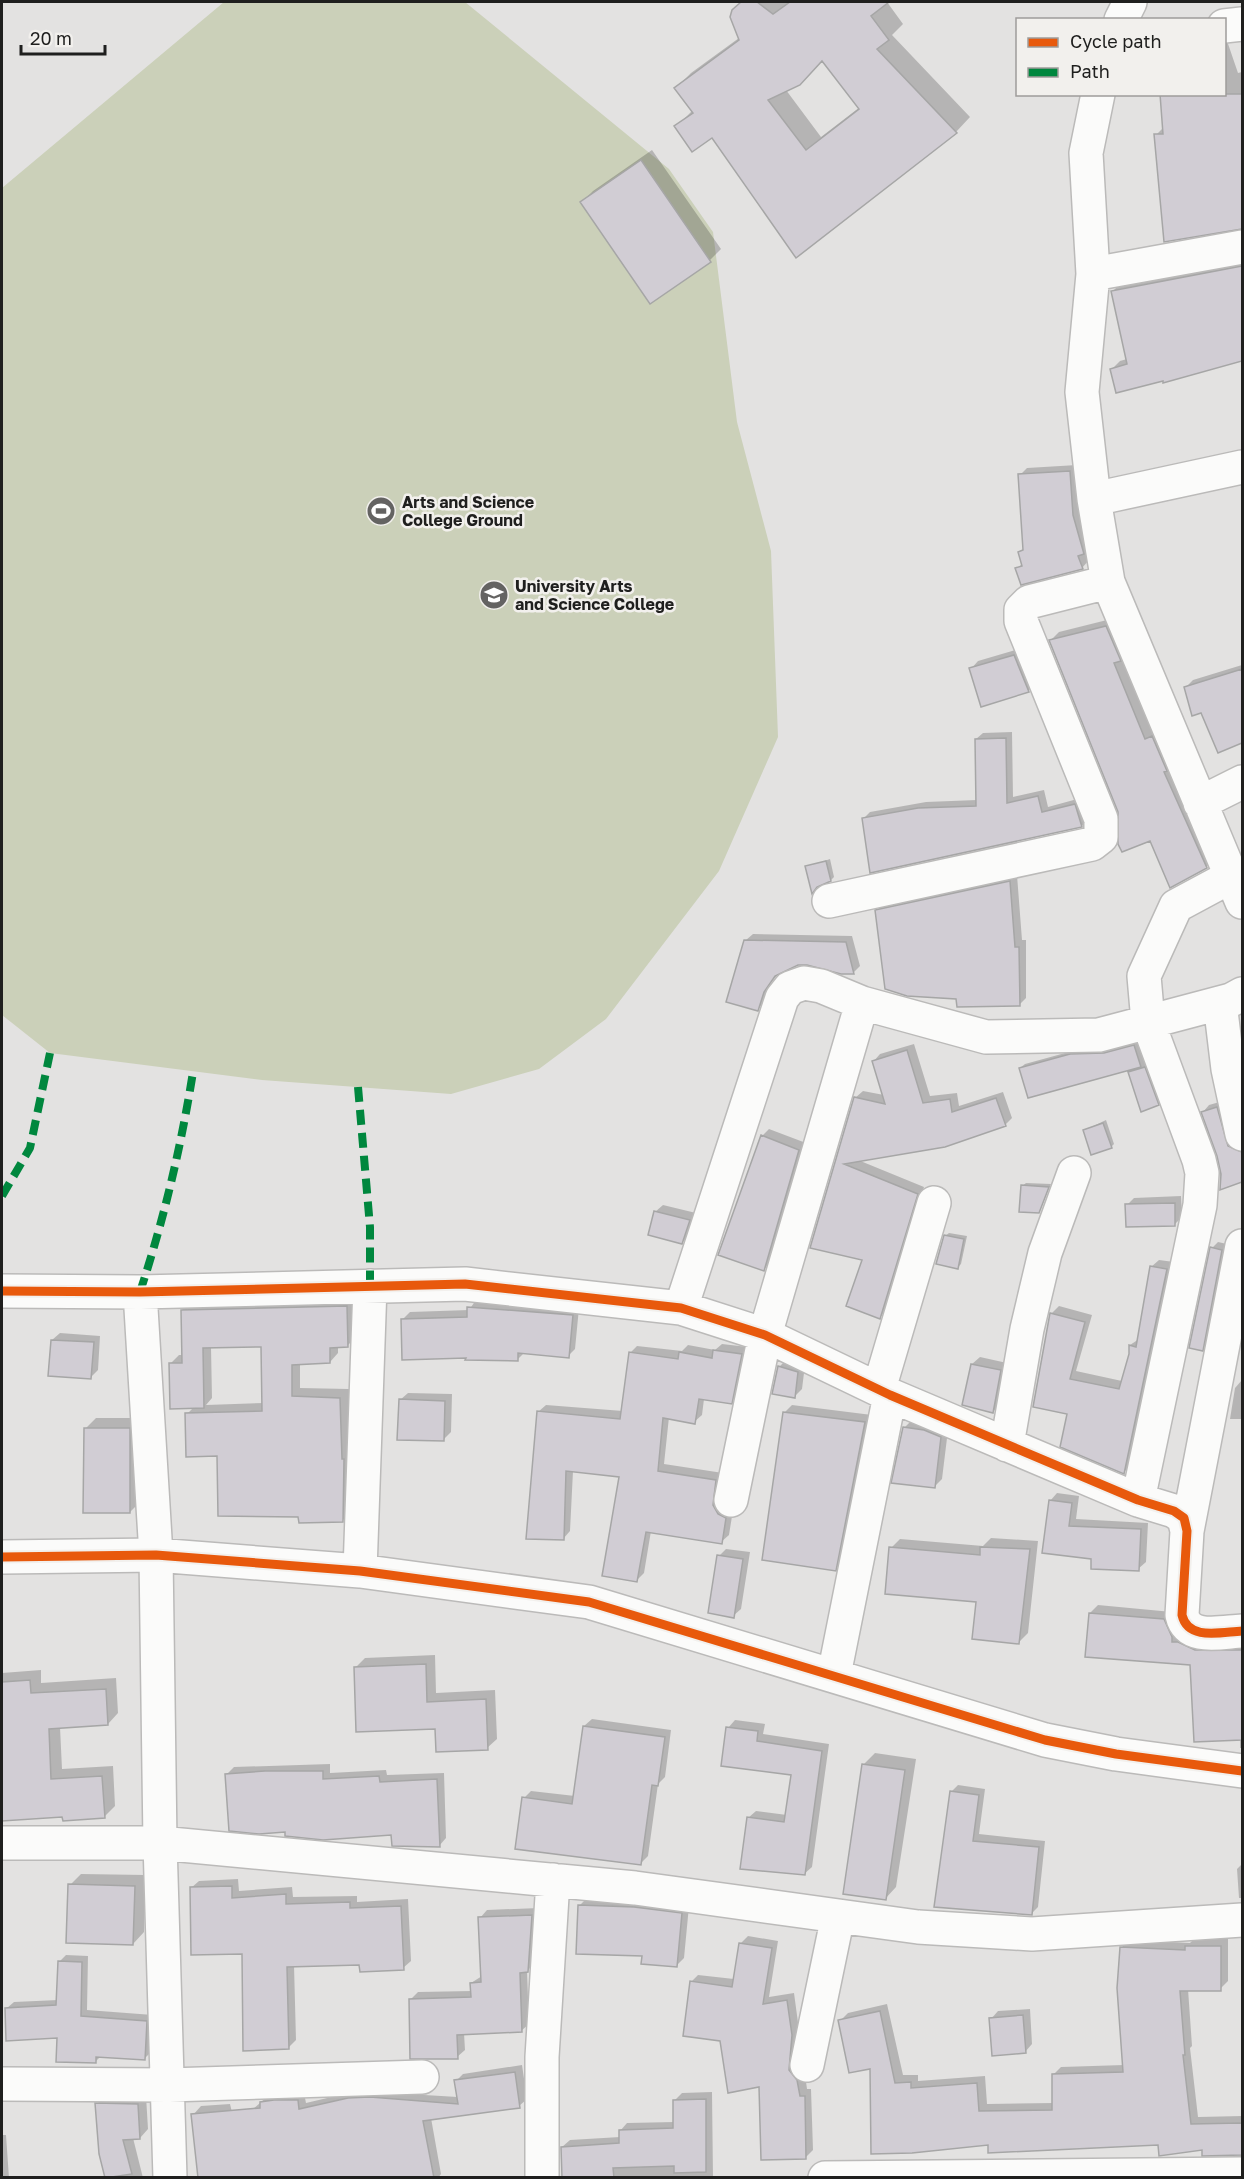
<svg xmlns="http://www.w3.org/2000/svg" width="1244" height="2179" viewBox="0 0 1244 2179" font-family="'Golos Text',sans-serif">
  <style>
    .green { fill: #cbd0b9 }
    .shadow { fill: #0003; fill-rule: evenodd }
    .building { fill: #d1cdd4; stroke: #a6a6a6; stroke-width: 1.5; fill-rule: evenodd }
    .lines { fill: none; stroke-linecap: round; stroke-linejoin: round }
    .minor-casing { stroke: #bbbab9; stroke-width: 36 }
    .minor { stroke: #fbfbfa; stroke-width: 33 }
    .quiet { stroke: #00873e; stroke-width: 8; stroke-dasharray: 15 8; stroke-linecap: butt }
    .cycleway-casing { stroke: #f2f0ed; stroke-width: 13 }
    .cycleway { stroke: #e8590c; stroke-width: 9 }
    .labels { text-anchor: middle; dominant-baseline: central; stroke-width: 5; stroke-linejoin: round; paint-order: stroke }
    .poi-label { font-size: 16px; font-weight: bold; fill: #1f1f1e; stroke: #f2f0ed; text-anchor: start }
  </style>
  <rect width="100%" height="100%" fill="#e3e2e1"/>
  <!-- green -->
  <path class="green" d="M224,2H465L669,169L713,232L737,422L771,551L778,737L719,871L606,1019L539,1069L451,1094L262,1080L50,1053L2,1015V188Z"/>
  <!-- shadow -->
  <path class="shadow" d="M741,2H887L903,24L892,35L970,117L956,132L797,255L713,136L676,127L693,110L676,88L691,73L739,38L738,5ZM823,59L860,107L821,137L786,90Z
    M1225,35L1238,73L1242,72V129L1225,133L1227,180L1242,178V227H1239L1156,135L1164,127L1224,94Z
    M652,150L721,249L710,260L650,301L582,202L593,191Z
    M1242,260V360L1117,391L1112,369L1120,361L1127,359L1113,291L1121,283Z
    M1077,465L1091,546L1086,551L1089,560L1082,568L1017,569L1023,563L1019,553L1024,548L1020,475L1027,468Z
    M1115,618L1215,858L1206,867L1170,886L1151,839L1120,812L1051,640L1059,632Z
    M1022,648L1036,683L1029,690L982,705L971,669L978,661Z
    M1242,665V741L1218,751L1202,711L1186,687L1193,680Z
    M1012,732L1013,797L1044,790L1048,807L1081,798L1088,819L1082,826L864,818L870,812L926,802L977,800L976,739L983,733Z
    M830,859L834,877L831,880L807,867Z
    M1017,875L1022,940H1026V998L1019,1005L958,998L876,911L883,904Z
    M753,934L852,936L860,966L853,973L807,963L798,964L778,974L770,984L764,1002L758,1009L746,940Z
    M1139,1041L1165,1097L1158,1104L1130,1073L1135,1067L1020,1068L1025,1064L1076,1050Z
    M914,1044L930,1096L957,1093L959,1106L1003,1092L1012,1118L1005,1125L858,1160L924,1187L887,1310L880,1317L864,1258L812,1247L855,1098L863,1091L884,1095L873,1062L880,1054Z
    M1223,1101L1242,1145V1181L1221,1187L1219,1155L1203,1112L1209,1105Z
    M1106,1120L1114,1144L1111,1147L1085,1130Z
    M769,1129L806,1143L771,1262L764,1269L762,1136Z
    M1026,1183L1051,1184L1039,1212L1022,1186Z
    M1181,1196L1182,1217L1175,1224L1127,1205L1134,1198Z
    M663,1205L696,1213L689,1235L682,1243L655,1212Z
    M949,1233L967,1236L961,1264L958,1267L945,1236Z
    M1218,1242L1227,1244L1208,1343L1202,1349L1212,1248Z
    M1159,1260L1174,1262L1131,1465L1124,1472L1069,1413L1051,1314L1059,1306L1092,1315L1076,1371L1122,1381L1130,1354V1345L1139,1339L1151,1267Z
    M355,1298L356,1337L347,1346H338V1353L330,1362L300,1363V1388L349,1389L351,1512L342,1521L300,1515L218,1454L187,1414L194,1407L170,1364L179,1355H183L182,1310L191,1302ZM263,1346L264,1403L206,1405L212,1398L211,1347Z
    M476,1300L579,1308L575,1349L568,1356L525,1352L517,1360L467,1356L402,1320L410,1312L469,1310Z
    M60,1333L100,1336L98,1370L91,1377L52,1340Z
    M722,1344L748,1347L738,1395L731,1402L704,1399L702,1415L694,1422L669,1417L664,1464L723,1473L733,1510L729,1535L721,1542L651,1531L644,1573L637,1580L621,1475L573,1471L570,1531L563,1539L538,1412L546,1405L623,1411L630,1353L637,1346L682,1351L688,1345L715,1350Z
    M980,1357L1007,1363L1000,1404L993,1412L972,1364Z
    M786,1360L805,1365L802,1389L795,1396L779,1367Z
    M1242,1380V1419H1230L1235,1388Z
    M408,1393L452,1394L451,1432L443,1440L400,1400Z
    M792,1405L872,1415L843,1562L835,1569L784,1413Z
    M96,1418H140L141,1501L130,1512L85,1429Z
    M911,1421L948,1430L942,1479L935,1486L904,1428Z
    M1057,1493L1079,1496L1076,1519L1148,1523L1146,1562L1138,1569L1093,1558L1044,1551L1050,1501Z
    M991,1538L1038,1541L1028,1633L1019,1642L977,1600L891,1548L900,1539L983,1546Z
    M726,1549L750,1552L741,1609L733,1616L719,1556Z
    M1098,1605L1172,1612L1242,1643V1748H1240V1739L1192,1664L1090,1613Z
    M435,1655L436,1693L495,1690L497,1739L487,1748L356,1667L365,1658Z
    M41,1670V1683L116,1678L118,1713L108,1724L60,1727L62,1769L113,1766L115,1806L104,1817L64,1815L2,1819V1673Z
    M592,1719L671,1730L665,1777L658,1784L648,1856L641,1863L524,1798L531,1791L575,1796L584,1726Z
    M735,1720L765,1724L763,1734L829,1744L812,1867L804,1874L748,1818L756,1811L787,1815L792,1774L728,1728Z
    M875,1753L916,1759L896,1887L885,1899L864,1764Z
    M330,1764V1773L386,1770L387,1775L444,1773L446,1838L439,1846L393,1834L286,1830L227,1774L234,1767Z
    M958,1785L985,1789L979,1834L1045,1841L1038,1907L1031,1914L935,1905L951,1792Z
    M1242,1864V1898H1239L1237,1869Z
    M81,1874L146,1875L144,1932L133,1944L70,1885Z
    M238,1879L239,1891L292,1887L293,1897L357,1896V1902L408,1899L411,1961L403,1968L361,1964L294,1965L296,2040L288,2048L243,1953L191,1888L199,1881Z
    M586,1899L689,1906L684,1958L677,1965L644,1954L579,1906Z
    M539,1908L535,1963L527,1971L529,2024L521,2031L464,2033L465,2050L457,2057L411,1999L418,1992L472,1991L471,1983L482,1976L480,1918L487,1910Z
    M748,1936L778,1941L769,1997L794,1993L807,2089H811L813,2150L805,2158L761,2086L721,2040L691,1982L698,1975L734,1979L741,1943Z
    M1194,1939H1228V1981L1220,1989H1188L1192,2046L1190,2048L1198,2117L1242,2116V2155L1203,2154V2149L1159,2144H990L912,2151L872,2067L840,2021L848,2013L887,2004L903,2075H918V2081L985,2076L987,2104L1054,2103L1053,2075L1061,2067L1124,2065L1121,1948L1129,1940L1190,1943Z
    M66,1955L88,1956L87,2010L153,2015L151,2052L144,2059L101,2056L95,2062L58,2037L7,2008L14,2002L58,2000L59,1962Z
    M1030,2009L1032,2044L1025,2052L991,2019L998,2011Z
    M522,2065L527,2099L519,2106L431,2118L441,2174L438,2178H276L253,2109L268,2096L304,2093L306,2103L357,2091L458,2097L456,2081L463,2074Z
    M712,2092L713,2178H564L562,2147L570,2140L620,2137V2131L627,2123L675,2122V2100L682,2093Z
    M105,2096H146L148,2129L140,2138H133L143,2178H106L97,2104Z
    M230,2104L248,2178L193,2115L201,2106Z
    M2,2135H6L9,2178H2Z"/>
  <!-- building -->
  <path class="building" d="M741,2H757L773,14L790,2H889L871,16L889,40L877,49L957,133L796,258L712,138L692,152L674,126L693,113L674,88L739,40L730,17L732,10ZM822,61L859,109L806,150L768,100L800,85Z
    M1160,94H1242V229L1164,242L1154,134H1163Z
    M641,160L711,262L650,304L580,202Z
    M1242,266V361L1163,383V381L1116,393L1110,369L1127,364L1111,291Z
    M1070,471L1073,515L1084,554L1078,556L1083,569L1021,585L1015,568L1022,566L1018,552L1023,550L1018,474Z
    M1106,626L1121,661L1114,663L1145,739L1152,736L1167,771L1164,772L1207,868L1170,888L1150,841L1122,852L1118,844V812L1049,640Z
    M1014,655L1029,692L981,707L969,668Z
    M1242,669V743L1218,753L1201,713L1192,716L1184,687Z
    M1006,738L1007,803L1038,796L1042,812L1075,804L1082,827L870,873L862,818L918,808L976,806L975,739Z
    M826,861L831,881L817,887L812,894L805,866Z
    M1010,881L1015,947H1019L1020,1006L957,1007L956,999L907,996L885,989L875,910Z
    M744,940L846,942L854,974H841L807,965H798L775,976L764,992L758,1011L726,1002Z
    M1134,1045L1141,1067L1028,1098L1019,1068L1070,1054L1104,1053Z
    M907,1050L923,1103L950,1099L952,1112L996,1098L1006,1126L945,1147L844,1164L918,1194L880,1319L846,1306L862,1260L810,1248L854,1097L885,1104L872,1061Z
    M1145,1067L1159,1105L1141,1112L1128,1072Z
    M1217,1107L1228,1146L1242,1152V1182L1220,1190L1221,1174L1217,1156L1201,1112Z
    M1103,1123L1112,1148L1091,1155L1083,1130Z
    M761,1135L799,1150L764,1271L718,1255Z
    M1021,1185L1049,1187L1039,1213L1019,1212Z
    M1175,1203V1226L1126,1227L1125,1204Z
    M654,1211L690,1220L682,1244L648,1235Z
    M944,1235L964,1239L958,1269L936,1264Z
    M1210,1247L1222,1250L1203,1351L1189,1348Z
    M1150,1266L1167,1269L1124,1474L1060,1447L1067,1414L1033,1407L1050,1313L1085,1322L1070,1379L1119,1389L1129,1354V1345L1136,1347Z
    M347,1306L348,1347L330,1348V1363L292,1365V1396L340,1398L342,1459H344L343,1522L299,1523L298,1517L218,1516L217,1456L186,1457L185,1413L262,1411L261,1347L203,1348L204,1408L170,1409L169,1363H182L181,1310Z
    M467,1307L573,1315L569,1358L518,1353V1361L465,1360L466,1358L402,1360L401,1319L467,1317Z
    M51,1340L94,1342L91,1379L48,1376Z
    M713,1350L742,1354L732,1404L699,1399L695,1424L663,1418L658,1471L716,1480L713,1505L718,1514L726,1518L722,1544L646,1532L637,1582L602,1576L619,1477L566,1471L564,1540L526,1539L537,1411L620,1419L629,1352L678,1359L679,1352L712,1358Z
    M971,1364L1001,1370L993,1413L962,1405Z
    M778,1366L798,1372L795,1398L772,1394Z
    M399,1399L445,1401L444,1441L397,1440Z
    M783,1412L865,1422L836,1571L762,1560Z
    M903,1427L924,1430L941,1437L935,1488L891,1483Z
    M84,1428H130V1513H83Z
    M1049,1500L1072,1503L1069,1526L1141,1529L1139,1571L1091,1569V1559L1042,1553Z
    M889,1547L980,1555V1547L1030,1549L1019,1644L972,1639L976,1602L885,1594Z
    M717,1555L743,1559L734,1618L708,1613Z
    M1089,1613L1164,1619L1172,1637V1642H1178L1195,1650H1242V1740L1194,1742L1190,1665L1085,1657Z
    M426,1664L427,1702L486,1699L488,1750L436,1752L435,1729L356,1732L354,1667Z
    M30,1680L31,1693L106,1689L108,1725L49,1729L51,1779L102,1776L105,1818L63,1821L62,1817L2,1821V1682Z
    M583,1726L665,1737L658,1786L652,1785L641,1865L515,1849L522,1797L572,1804Z
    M726,1727L758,1731L757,1741L822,1751L805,1875L740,1869L747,1817L784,1822L791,1775L721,1766Z
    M862,1764L905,1770L886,1900L843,1894Z
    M265,1771H323V1779L379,1776L380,1782L437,1779L440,1847L392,1846L391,1835L323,1840L285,1836V1832L259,1834L229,1831L225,1774Z
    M950,1791L979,1795L973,1841L1039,1847L1032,1915L934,1907Z
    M68,1884L135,1886L133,1945L66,1943Z
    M232,1886V1898L286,1894V1904L350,1902V1908L401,1906L404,1970L360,1972L359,1965L287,1967L289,2049L243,2051L242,1954L191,1955L190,1887Z
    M578,1905L634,1907L682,1913L677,1967L641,1964L642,1956L576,1954Z
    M532,1915L528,1972L520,1973L522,2032L457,2035L458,2059H410L409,1999L471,1997L470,1983L481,1982L478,1917Z
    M739,1943L772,1948L763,2004L787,2000L792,2035L789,2070L797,2080L800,2096H805L806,2159L761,2160L759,2087L728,2093L720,2041L683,2036L690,1981L732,1987Z
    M1185,1946H1221V1991H1180L1185,2055H1183L1191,2124L1242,2123V2155L1202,2156V2150L1159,2156L1158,2145L988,2153V2145L912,2153L871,2154L870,2069L849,2073L838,2020L880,2011L895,2083L911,2082V2088L977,2083L979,2111L1052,2110V2074L1123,2072L1117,1988L1120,1947L1185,1950Z
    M58,1961L82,1962L81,2016L147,2021L145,2060L96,2057V2063L56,2062L57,2038L6,2041L5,2008L56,2005Z
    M1023,2015L1026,2053L992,2056L989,2018Z
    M515,2072L520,2108L423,2121L434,2178H198L191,2114L260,2108V2102L274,2100H298L299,2109L348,2098L370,2097L458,2104L454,2080Z
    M706,2099V2172L674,2173V2166L613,2168L614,2178H562L561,2147L619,2143V2130L673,2128V2100Z
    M95,2103L138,2104L140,2139L123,2140L132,2174L105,2178L99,2154Z"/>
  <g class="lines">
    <!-- minor casing -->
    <g class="minor-casing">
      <path id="minor" d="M1121,20L1130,2
        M1224,26L1242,24
        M1242,247L1093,274L1082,392L1094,499L1108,582L1242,902
        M1093,274L1086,153L1098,94
        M1094,499L1242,467
        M1200,803L1242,782
        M829,901L1092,844L1101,837V819L1021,621V610L1029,602L1108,582
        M1220,1003L1228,1069L1242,1134
        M2,1291L140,1292L465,1284L681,1308L765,1335L890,1395L1138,1500L1174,1511L1184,1518L1187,1531L1182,1615C1188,1641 1221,1632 1242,1631
        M140,1292L156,1555L160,1843L170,2178
        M681,1308L782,998L790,988L804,983L821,986L862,1003L986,1037L1099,1035L1231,1000L1242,994
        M879,1389L934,1203
        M1007,1445L1027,1329L1045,1253L1074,1173
        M731,1500L765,1335L862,1003
        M1138,1500L1200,1205L1202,1173L1199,1160L1148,1022L1144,976L1176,906L1230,877
        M1187,1531L1242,1246
        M2,1557L156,1555L360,1571L589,1602L1045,1740L1116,1754L1242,1771
        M360,1571L370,1286
        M834,1675L890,1395
        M2,1843H160L635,1888L918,1927L1032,1934L1242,1920
        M807,2065L838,1916
        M2,2084L169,2085L422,2077
        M542,2178V2057L553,1880
        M825,2178L1242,2174"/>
    </g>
    <!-- minor -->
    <use href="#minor" class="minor"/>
    <!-- quiet -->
    <path class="quiet" d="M358,1087L370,1227V1286
      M2,1196L30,1148L50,1053
      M140,1292C164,1219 181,1147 193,1072"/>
    <!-- cycleway casing -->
    <g class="cycleway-casing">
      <path id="cycleway" d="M2,1291L140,1292L465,1284L681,1308L765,1335L890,1395L1138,1500L1174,1511L1184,1518L1187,1531L1182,1615C1188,1641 1221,1632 1242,1631
        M2,1557L156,1555L360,1571L589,1602L1045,1740L1116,1754L1242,1771"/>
    </g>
    <!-- cycleway -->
    <use href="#cycleway" class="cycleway"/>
  </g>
  <!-- icons -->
  <defs>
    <g id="stadium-disc" transform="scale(1.5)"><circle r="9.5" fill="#646362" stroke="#f2f0ed"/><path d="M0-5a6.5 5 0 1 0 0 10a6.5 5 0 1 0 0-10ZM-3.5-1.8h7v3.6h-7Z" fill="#fff"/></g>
    <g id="university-disc" transform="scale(1.5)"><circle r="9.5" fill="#646362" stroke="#f2f0ed"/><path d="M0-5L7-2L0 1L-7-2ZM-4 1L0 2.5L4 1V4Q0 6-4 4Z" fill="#fff"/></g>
  </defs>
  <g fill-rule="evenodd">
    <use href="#stadium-disc" x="381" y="511"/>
    <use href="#university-disc" x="494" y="595"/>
  </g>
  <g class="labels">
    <!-- poi labels -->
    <g class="poi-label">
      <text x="402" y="502">Arts and Science<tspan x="402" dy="18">College Ground</tspan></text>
      <text x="515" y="586">University Arts<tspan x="515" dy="18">and Science College</tspan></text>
    </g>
  </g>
  <!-- border -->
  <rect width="1244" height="2179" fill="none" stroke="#1f1f1e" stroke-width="6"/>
  <!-- legend -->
  <rect x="1016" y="18" width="210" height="78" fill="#f2f0ed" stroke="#9e9c9a" stroke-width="1.5"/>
  <rect x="1028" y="38" width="30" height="9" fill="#e8590c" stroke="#9e9c9a" stroke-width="1.5"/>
  <text x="1070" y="48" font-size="18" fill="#1f1f1e">Cycle path</text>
  <rect x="1028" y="68" width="30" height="9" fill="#00873e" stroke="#9e9c9a" stroke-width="1.5"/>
  <text x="1070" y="78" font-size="18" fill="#1f1f1e">Path</text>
  <!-- scale -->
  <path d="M21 45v9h84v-9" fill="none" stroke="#1f1f1e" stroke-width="3"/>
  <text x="30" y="45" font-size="18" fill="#1f1f1e" stroke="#f2f0ed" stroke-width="4.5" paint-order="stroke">20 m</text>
</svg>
